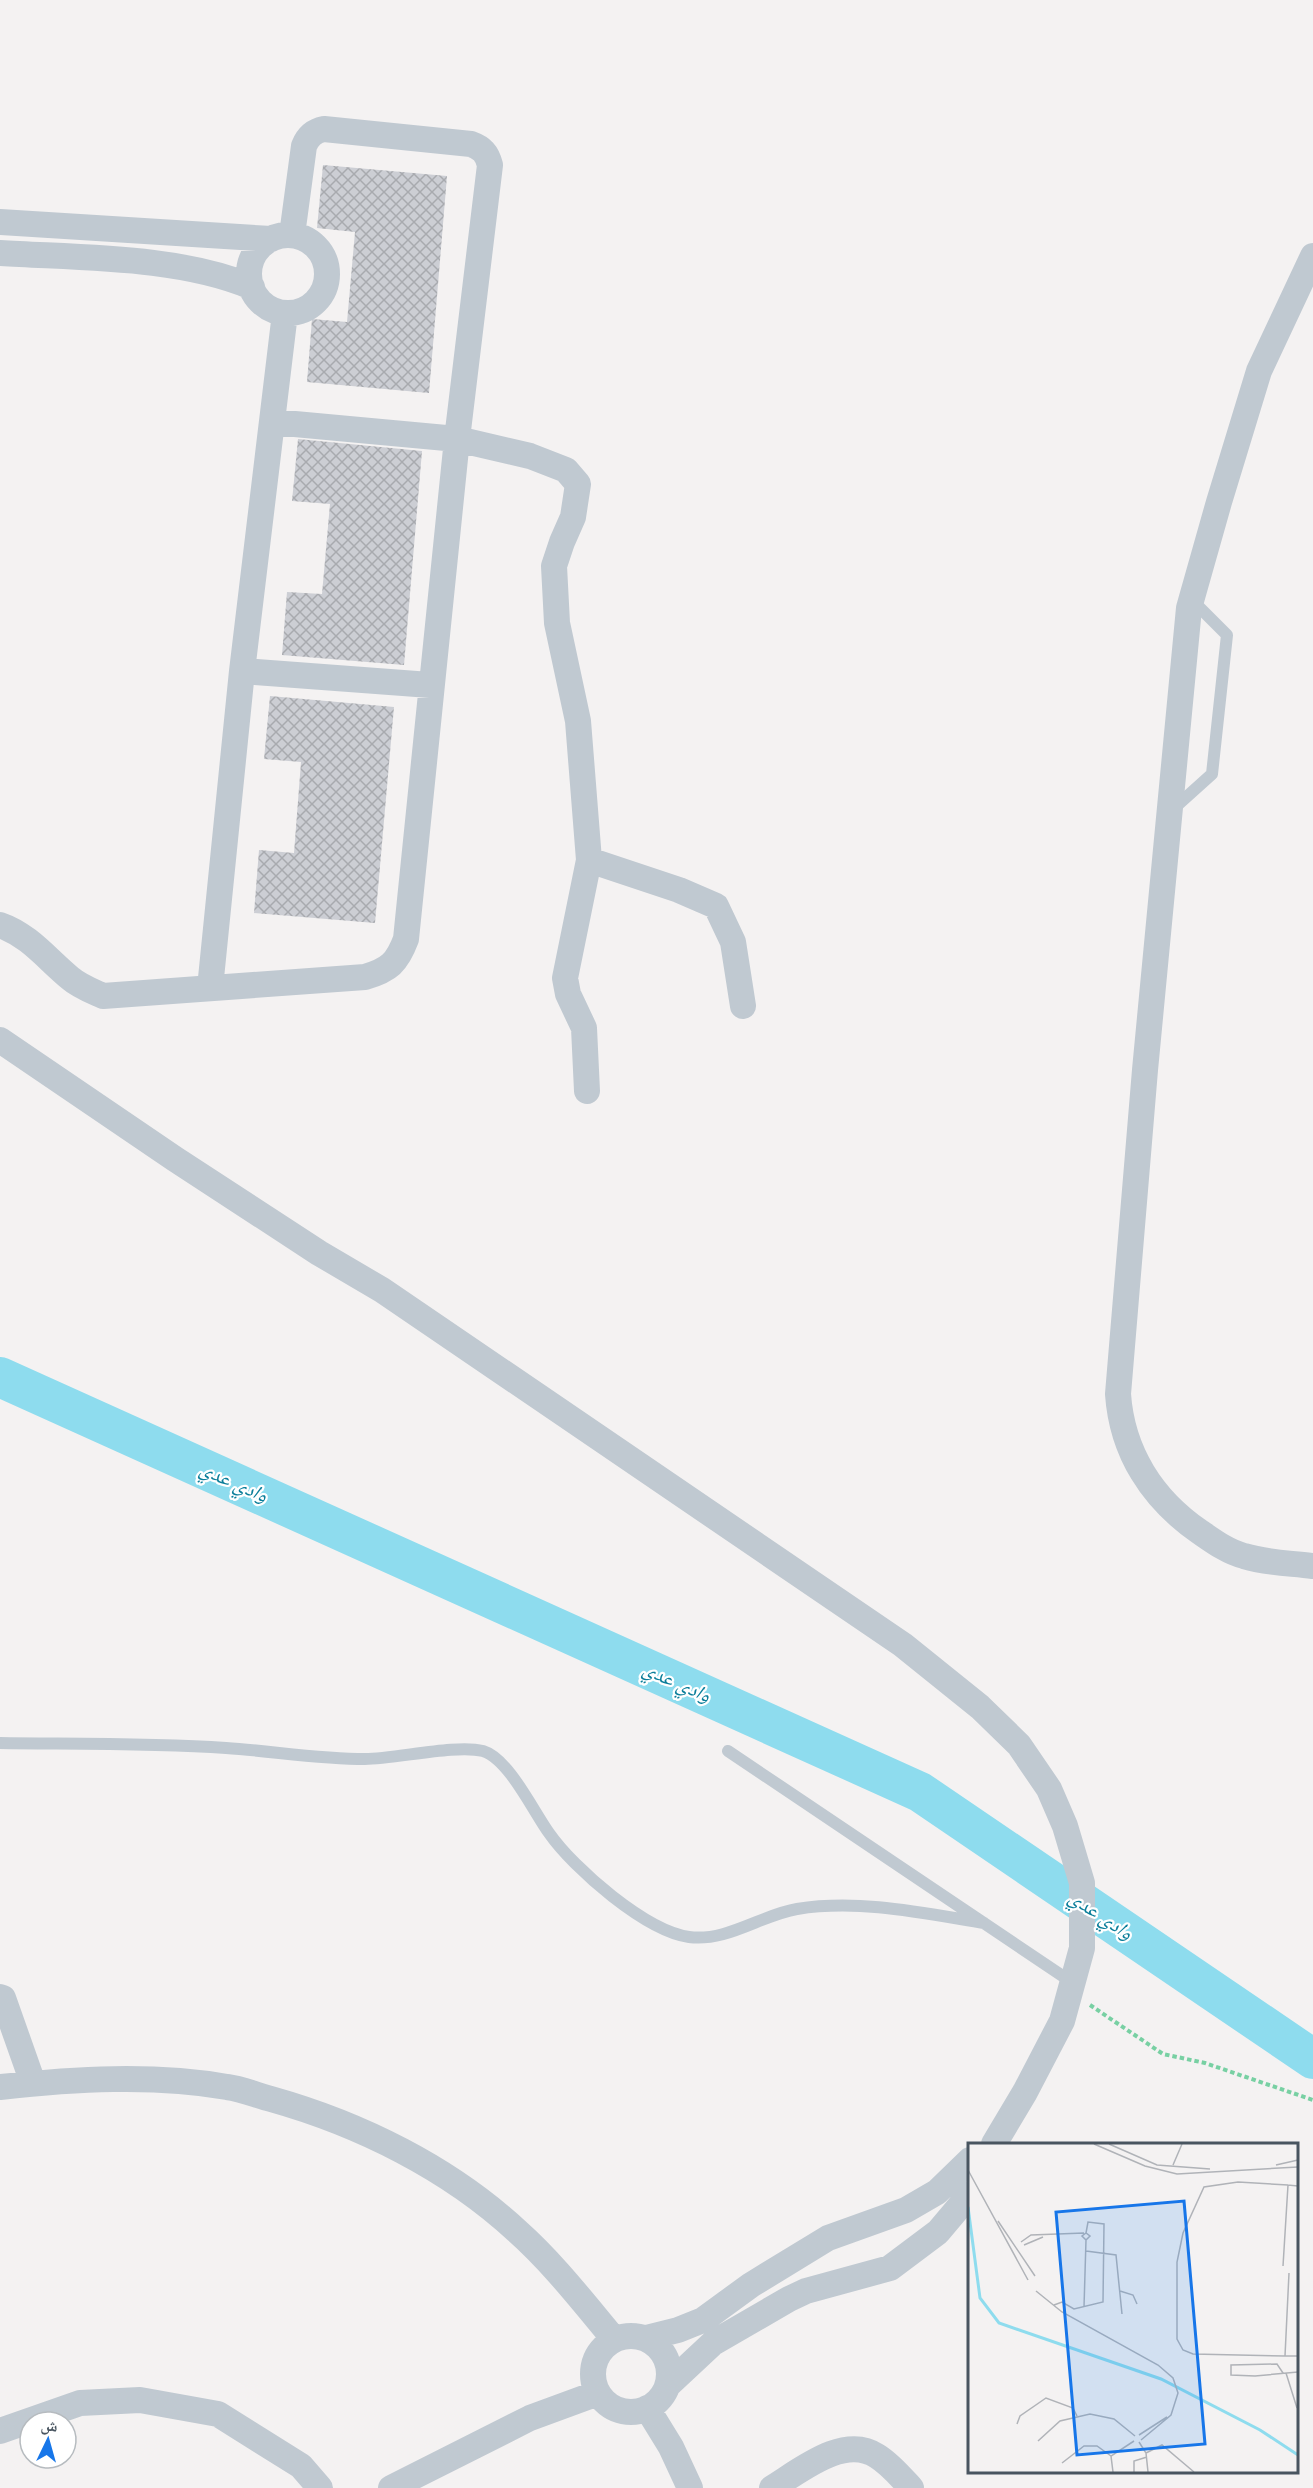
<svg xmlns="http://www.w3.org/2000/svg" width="1313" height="2488" viewBox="0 0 1313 2488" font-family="'Nunito Sans','Noto Naskh Arabic',sans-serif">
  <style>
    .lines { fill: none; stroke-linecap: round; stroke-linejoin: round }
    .river { stroke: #8edcee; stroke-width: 40 }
    .building { fill: url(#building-cross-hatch) }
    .path { stroke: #78d0a3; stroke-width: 4; stroke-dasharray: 4.5 3; stroke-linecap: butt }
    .service { stroke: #c0c9d1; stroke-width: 12 }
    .minor { stroke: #c0c9d1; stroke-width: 26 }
    .labels { text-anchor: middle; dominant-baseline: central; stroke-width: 4.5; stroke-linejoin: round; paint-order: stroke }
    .water-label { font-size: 20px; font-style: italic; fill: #0b7e9a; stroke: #fff }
    .inset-river { fill: none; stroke: #8edcee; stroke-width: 3 }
    .inset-road { fill: none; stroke: #b0b3b8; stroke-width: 1.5 }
    .view { fill: #1776e9; fill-opacity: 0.15; stroke: #1776e9; stroke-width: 3 }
    .inset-edge { fill: none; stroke: #495560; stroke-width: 3 }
  </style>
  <defs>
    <pattern id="building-cross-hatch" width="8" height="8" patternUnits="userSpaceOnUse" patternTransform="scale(1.5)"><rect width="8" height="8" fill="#ccced4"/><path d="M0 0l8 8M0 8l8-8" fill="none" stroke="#a8aaaf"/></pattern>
  </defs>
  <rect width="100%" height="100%" fill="#f4f2f2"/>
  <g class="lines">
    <!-- river -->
    <path class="river" d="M0,1377L920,1792L1313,2059"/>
  </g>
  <!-- building -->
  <path class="building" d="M323,165L447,176L429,393L307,382L312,319L347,322L355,232L317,228Z
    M298,439L422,451L404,665L282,655L287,592L322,594L330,504L292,501Z
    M270,696L394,707L375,923L254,913L259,850L294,853L301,762L264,759Z"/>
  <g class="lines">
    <!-- path -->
    <path class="path" d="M1090,2005L1163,2054L1205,2063L1313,2100"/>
    <!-- service -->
    <path class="service" d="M1172,810L1212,774L1227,635L1192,600
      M0,1743C75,1744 151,1743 226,1748C272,1751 319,1759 365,1759C396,1759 456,1744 483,1751C509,1759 533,1811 549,1833C574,1869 646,1931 689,1937C727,1942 761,1915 797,1909C859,1899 923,1913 984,1923
      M728,1751L1073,1983"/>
    <!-- minor -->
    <path class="minor" d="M0,222L271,239
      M249 274a39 39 0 1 1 78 0a39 39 0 1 1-78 0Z
      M0,253C79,258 179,256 252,287
      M1313,256L1259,371L1219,502L1189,608L1145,1070L1118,1394C1122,1452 1152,1499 1200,1532C1213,1541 1228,1552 1244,1556C1266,1563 1290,1563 1313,1566
      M273,422L457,439L530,456L566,470L578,484L573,517L562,542L554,566L557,623L578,721L589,860L565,978L568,994L584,1028L587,1091
      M242,671L430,685
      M589,860L679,890L716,906L733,942L743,1006
      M0,925C29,935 47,959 70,978C79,986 92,991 103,996L365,977C389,970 397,963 406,939L457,439L490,165C487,153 482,148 471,144L324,129C314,131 308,136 304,146L292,235
      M210,988L242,671L285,313
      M0,1040L175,1159L319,1253L382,1290L903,1645L980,1707L1019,1745L1049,1789L1065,1826L1082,1883V1948L1062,2021L1025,2092L994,2144
      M0,1997L3,1998L33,2083
      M0,2087C73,2079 154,2074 227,2087C242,2089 256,2095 271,2099C360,2124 449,2168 517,2231C553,2263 583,2302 614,2339
      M593 2374a38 38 0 1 1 76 0a38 38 0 1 1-76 0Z
      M646,2338L678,2330L703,2320L751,2285L828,2238L906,2210L937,2192L970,2160
      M668,2385L713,2343L789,2299L806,2291L890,2268L938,2232L970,2194
      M647,2408L671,2447L690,2488
      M0,2431L80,2403L140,2400L218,2414L301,2466L320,2488
      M391,2488L530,2418L598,2393
      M772,2488C800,2471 844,2434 877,2456C890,2464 901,2477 911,2488"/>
  </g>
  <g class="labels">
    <!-- water labels -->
    <g class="water-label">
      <text transform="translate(234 1482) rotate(24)">وادي عدي</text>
      <text transform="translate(677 1682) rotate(24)">وادي عدي</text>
      <text transform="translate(1101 1915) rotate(34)">وادي عدي</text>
    </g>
  </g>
  <!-- overview -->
  <g transform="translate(968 2143)">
    <rect width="330" height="330" fill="#f4f2f2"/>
    <path class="inset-river" d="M0,64L12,155L31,180L193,236L292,287L330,312"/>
    <path class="inset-road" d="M126,1L177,23L209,31L330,24M141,1L189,22L242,26M205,22L214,1M308,22L330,17M0,27L60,137M30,78L67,133M53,99L63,92L116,90M56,102L75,94M118,108L148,112L154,171M315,123L320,42L330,43M321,130L317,213H330M68,148L94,169L190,222L205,235L210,250L203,272L173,297M152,148L165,152L169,161M86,162L94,159L106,166L135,159L136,81L120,79L118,90M116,164L118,97L122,93L118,90L114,93L118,97M317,213L225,211L215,207L209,196V119L215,90L236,44L270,39L320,42M315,230L309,221L263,222V232L287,233L330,229M318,230L329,265M49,281L52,273L78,255L105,265L109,273M171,292L199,274M70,298L92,278L122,271L146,276L167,293M171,299L178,310L180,329M178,310L194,302L226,329M94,320L116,303H129L143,313M145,329L143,313L166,298M166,329V318L179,314"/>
    <path class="view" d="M216,58L237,301L109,312L88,69Z"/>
    <rect width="330" height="330" class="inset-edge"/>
  </g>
  <!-- north arrow -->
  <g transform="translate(48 2440) rotate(5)"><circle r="28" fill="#ffffff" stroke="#b6bbbf" stroke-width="1.5"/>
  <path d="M0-4.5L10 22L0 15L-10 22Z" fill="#1776e9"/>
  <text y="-9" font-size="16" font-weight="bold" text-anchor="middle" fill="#495560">ش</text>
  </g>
</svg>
